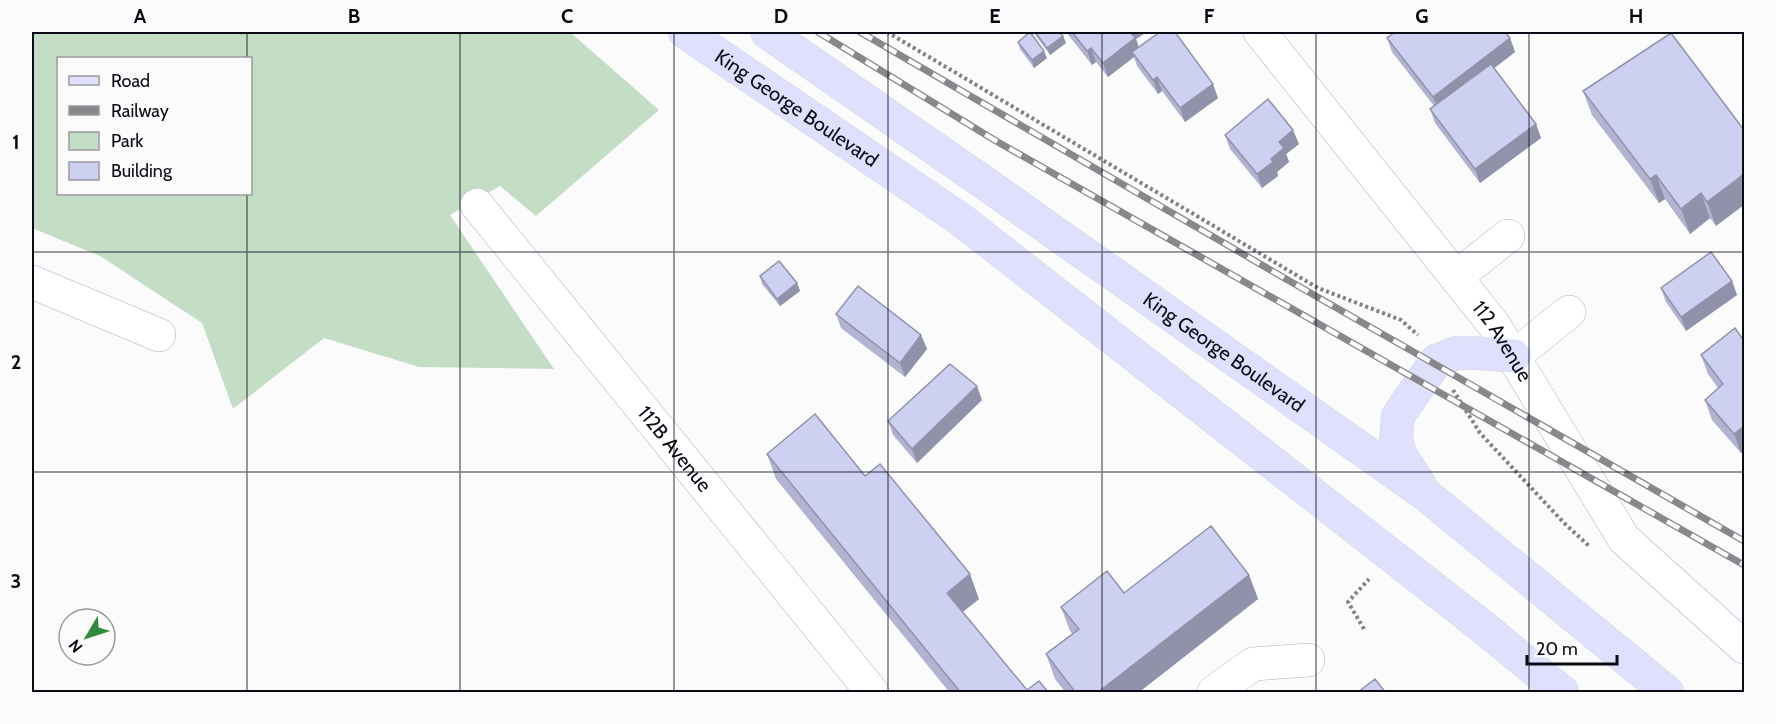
<svg xmlns="http://www.w3.org/2000/svg" width="1776" height="724" viewBox="0 0 1776 724" font-family="Cabin,sans-serif">
  <style>
    .green { fill: #c4dec5; fill-rule: evenodd }
    .lines { fill: none; stroke-linecap: round; stroke-linejoin: round }
    .minor-casing { stroke: #abaece; stroke-width: 34 }
    .major-casing { stroke: #d8d8da; stroke-width: 34 }
    .path { stroke: #808086; stroke-width: 4; stroke-dasharray: 3 3; stroke-linecap: butt }
    .minor { stroke: #fff; stroke-width: 33 }
    .major { stroke: #dee0fe; stroke-width: 33 }
    .rail-casing { stroke: #87878c; stroke-width: 7 }
    .rail { stroke: #fbfbfb; stroke-width: 4.5; stroke-dasharray: 14; stroke-linecap: butt }
    .wall { fill: #b1b3d0 }
    .shaded-wall { fill: #9092a9 }
    .building { fill: #ced0f2; stroke: #9092a9; stroke-width: 1.5 }
    .grid { fill: none; stroke: #0a0a15; stroke-width: 1.5; stroke-opacity: 0.55 }
    .labels { text-anchor: middle; dominant-baseline: central; stroke-width: 4.5; stroke-linejoin: round; paint-order: stroke }
    .street-label { font-size: 20px; fill: #0a0a15; stroke: #fbfbfb }
    .neatline { fill: none; stroke: #0a0a15; stroke-width: 2 }
    .grid-label { font-size: 20px; text-anchor: middle; font-weight: bold; fill: #0a0a15 }
  </style>
  <rect width="100%" height="100%" fill="#fbfbfb"/>
  <!-- green -->
  <path class="green" d="M32,32H570L659,110L536,216L500,186L450,215L554,369L419,367L324,338L233,409L202,323L100,256L32,228ZM58,58H250V194H58Z"/>
  <g class="lines">
    <!-- minor casing -->
    <g class="minor-casing">
      <g id="minor">
        <path id="s1" d="M1260,32L1494,325L1624,539L1744,647"/>
        <path id="s2" d="M477,205L872,692"/>
        <path d="M1456,277L1508,236"/>
        <path d="M32,282L159,335"/>
        <path d="M1514,356L1569,312"/>
        <path d="M1214,692L1253,664L1308,660"/>
      </g>
    </g>
    <!-- major casing -->
    <g class="major-casing">
      <g id="major">
        <path id="s3" d="M685,32L960,219L1483,627L1562,692"/>
        <path id="s4" d="M767,32L986,184L1425,494L1667,692"/>
        <path d="M1421,487L1401,456L1396,439L1398,416L1436,361L1457,353H1480L1514,356"/>
      </g>
    </g>
    <!-- path -->
    <path class="path" d="M887,32L1318,288L1401,320L1418,335
      M1453,390L1480,433L1564,523L1589,546
      M1364,629L1348,602L1369,579"/>
    <!-- minor -->
    <use href="#minor" class="minor"/>
    <!-- major -->
    <use href="#major" class="major"/>
    <!-- rail casing -->
    <g class="rail-casing">
      <path id="rail" d="M818,32L996,141L1744,565
        M860,32L1286,279L1744,541"/>
    </g>
    <!-- rail -->
    <use href="#rail" class="rail"/>
  </g>
  <!-- wall -->
  <path class="wall" d="M1034,32H1060L1063,36L1066,43L1050,55L1036,36Z
    M1066,32H1144L1145,33L1136,39L1139,47L1218,98L1185,122L1162,91L1158,94L1137,66L1134,57L1108,77L1096,62L1092,65Z
    M1671,33L1716,226L1710,218L1690,234L1665,199L1659,203L1592,115L1583,91Z
    M1387,38H1510L1515,52L1494,68L1536,124L1541,138L1480,183L1435,123L1430,109L1434,106L1392,52Z
    M1018,42L1047,58L1034,68L1020,49Z
    M1225,135L1299,144L1286,154L1289,162L1277,172L1278,176L1262,188L1230,149Z
    M760,276L797,283L800,291L780,306L762,284Z
    M1732,281L1737,295L1686,331L1666,302L1661,288Z
    M836,314L921,335L927,349L905,377L841,328Z
    M1735,328L1741,453L1712,420L1705,400L1718,388L1708,374L1701,355Z
    M982,400L917,463L893,435L888,421Z
    M767,454L865,476L979,599L963,612L1027,690L1049,693H950L776,479Z
    M1249,575L1258,599L1138,693H1066L1055,679L1046,654L1073,634L1070,631L1061,607L1124,593Z"/>
  <!-- shaded-wall -->
  <path class="shaded-wall" d="M1129,32H1144L1145,33L1136,39L1140,52H1132L1134,57L1108,77L1103,63Z
    M1063,36L1066,43L1050,55L1047,48Z
    M1510,38L1515,52L1439,111L1433,97Z
    M1091,48L1096,62L1092,65L1087,51Z
    M1044,51L1047,58L1034,68L1032,60Z
    M1157,77L1162,91L1158,94L1153,80Z
    M1213,84L1218,98L1185,122L1180,108Z
    M1536,124L1541,138L1480,183L1475,169Z
    M1293,130L1299,144L1286,154L1289,162L1277,172L1278,176L1262,188L1257,174L1271,159L1279,142Z
    M1744,174V205L1716,226L1707,202Z
    M1656,175L1665,199L1659,203L1650,179Z
    M1701,193L1710,218L1690,234L1681,209Z
    M1732,281L1737,295L1686,331L1681,317Z
    M797,283L800,291L780,306L777,299Z
    M921,335L927,349L905,377L900,363Z
    M977,386L982,400L917,463L912,449Z
    M1744,426V451L1741,453L1734,434Z
    M970,574L979,599L956,617L947,593Z
    M1249,575L1258,599L1138,693H1097Z"/>
  <!-- building -->
  <path class="building" d="M1030,32L1044,51L1032,60L1018,42Z
    M1035,32H1060L1063,36L1047,48Z
    M1072,32H1130L1135,38L1103,63L1091,48L1087,51Z
    M1160,32H1175L1213,84L1180,108L1157,77L1153,80L1132,52Z
    M1395,32H1505L1510,38L1433,97L1387,38Z
    M1671,33L1744,130V174L1707,202L1701,193L1681,209L1656,175L1650,179L1583,91Z
    M1491,64L1536,124L1475,169L1430,109Z
    M1268,99L1293,130L1279,142L1284,148L1271,159L1273,162L1257,174L1225,135Z
    M1711,252L1732,281L1681,317L1661,288Z
    M779,261L797,283L777,299L760,276Z
    M858,286L921,335L900,363L836,314Z
    M1735,328L1744,341V426L1734,434L1705,400L1723,384L1701,355Z
    M950,364L977,386L912,449L888,421Z
    M815,414L865,476L880,464L970,574L947,593L1027,690L1039,681L1049,693H961L767,454Z
    M1211,526L1249,575L1097,693H1076L1046,654L1079,629L1061,607L1107,571L1124,593Z
    M1375,679L1386,693H1357Z"/>
  <!-- grid -->
  <path class="grid" d="M247,32V58M460,32V692M674,32V692M888,32V692M1102,32V692M1316,32V692M1529,32V692M247,194V692M32,252H1744M32,472H1744"/>
  <g class="labels">
    <!-- street labels -->
    <g class="street-label">
      <text stroke="none"><textPath href="#s3" startOffset="135">King George Boulevard</textPath></text>
      <text stroke="none"><textPath href="#s1" startOffset="393">112 Avenue</textPath></text>
      <text stroke="none"><textPath href="#s4" startOffset="558">King George Boulevard</textPath></text>
      <text stroke="none"><textPath href="#s2" startOffset="314">112B Avenue</textPath></text>
    </g>
  </g>
  <!-- border -->
  <rect width="1776" height="724" fill="none" stroke="#fbfbfb" stroke-width="66"/>
  <!-- legend -->
  <rect x="57" y="57" width="195" height="138" fill="#fbfbfb" stroke="#9b9b9f" stroke-width="1.5"/>
  <rect x="69" y="76" width="30" height="9" fill="#dee0fe" stroke="#9b9b9f" stroke-width="1.5"/>
  <text x="111" y="87" font-size="18" fill="#0a0a15">Road</text>
  <rect x="69" y="106" width="30" height="9" fill="#87878c" stroke="#9b9b9f" stroke-width="1.5"/>
  <text x="111" y="117" font-size="18" fill="#0a0a15">Railway</text>
  <rect x="69" y="132" width="30" height="18" fill="#c4dec5" stroke="#9b9b9f" stroke-width="1.5"/>
  <text x="111" y="147" font-size="18" fill="#0a0a15">Park</text>
  <rect x="69" y="162" width="30" height="18" fill="#ced0f2" stroke="#9b9b9f" stroke-width="1.5"/>
  <text x="111" y="177" font-size="18" fill="#0a0a15">Building</text>
  <!-- north arrow -->
  <g transform="translate(87 637) rotate(231)"><circle r="28" fill="#fbfbfb" stroke="#9b9b9f" stroke-width="1.5"/>
  <path d="M0-4.5L10 22L0 15L-10 22Z" fill="#318b3c"/>
  <text y="-9" font-size="16" font-weight="bold" text-anchor="middle" fill="#0a0a15">N</text>
  </g>
  <!-- scale -->
  <path d="M1527 655v9h90v-9" fill="none" stroke="#0a0a15" stroke-width="3"/>
  <text x="1536" y="655" font-size="18" fill="#0a0a15" stroke="#fbfbfb" stroke-width="4.5" paint-order="stroke">20 m</text>
  <rect x="33" y="33" width="1710" height="658" class="neatline"/>
  <g class="grid-label">
    <text x="140" y="23">A</text>
    <text x="354" y="23">B</text>
    <text x="567" y="23">C</text>
    <text x="781" y="23">D</text>
    <text x="995" y="23">E</text>
    <text x="1209" y="23">F</text>
    <text x="1422" y="23">G</text>
    <text x="1636" y="23">H</text>
    <text x="16" y="149">1</text>
    <text x="16" y="369">2</text>
    <text x="16" y="588">3</text>
  </g>
</svg>
